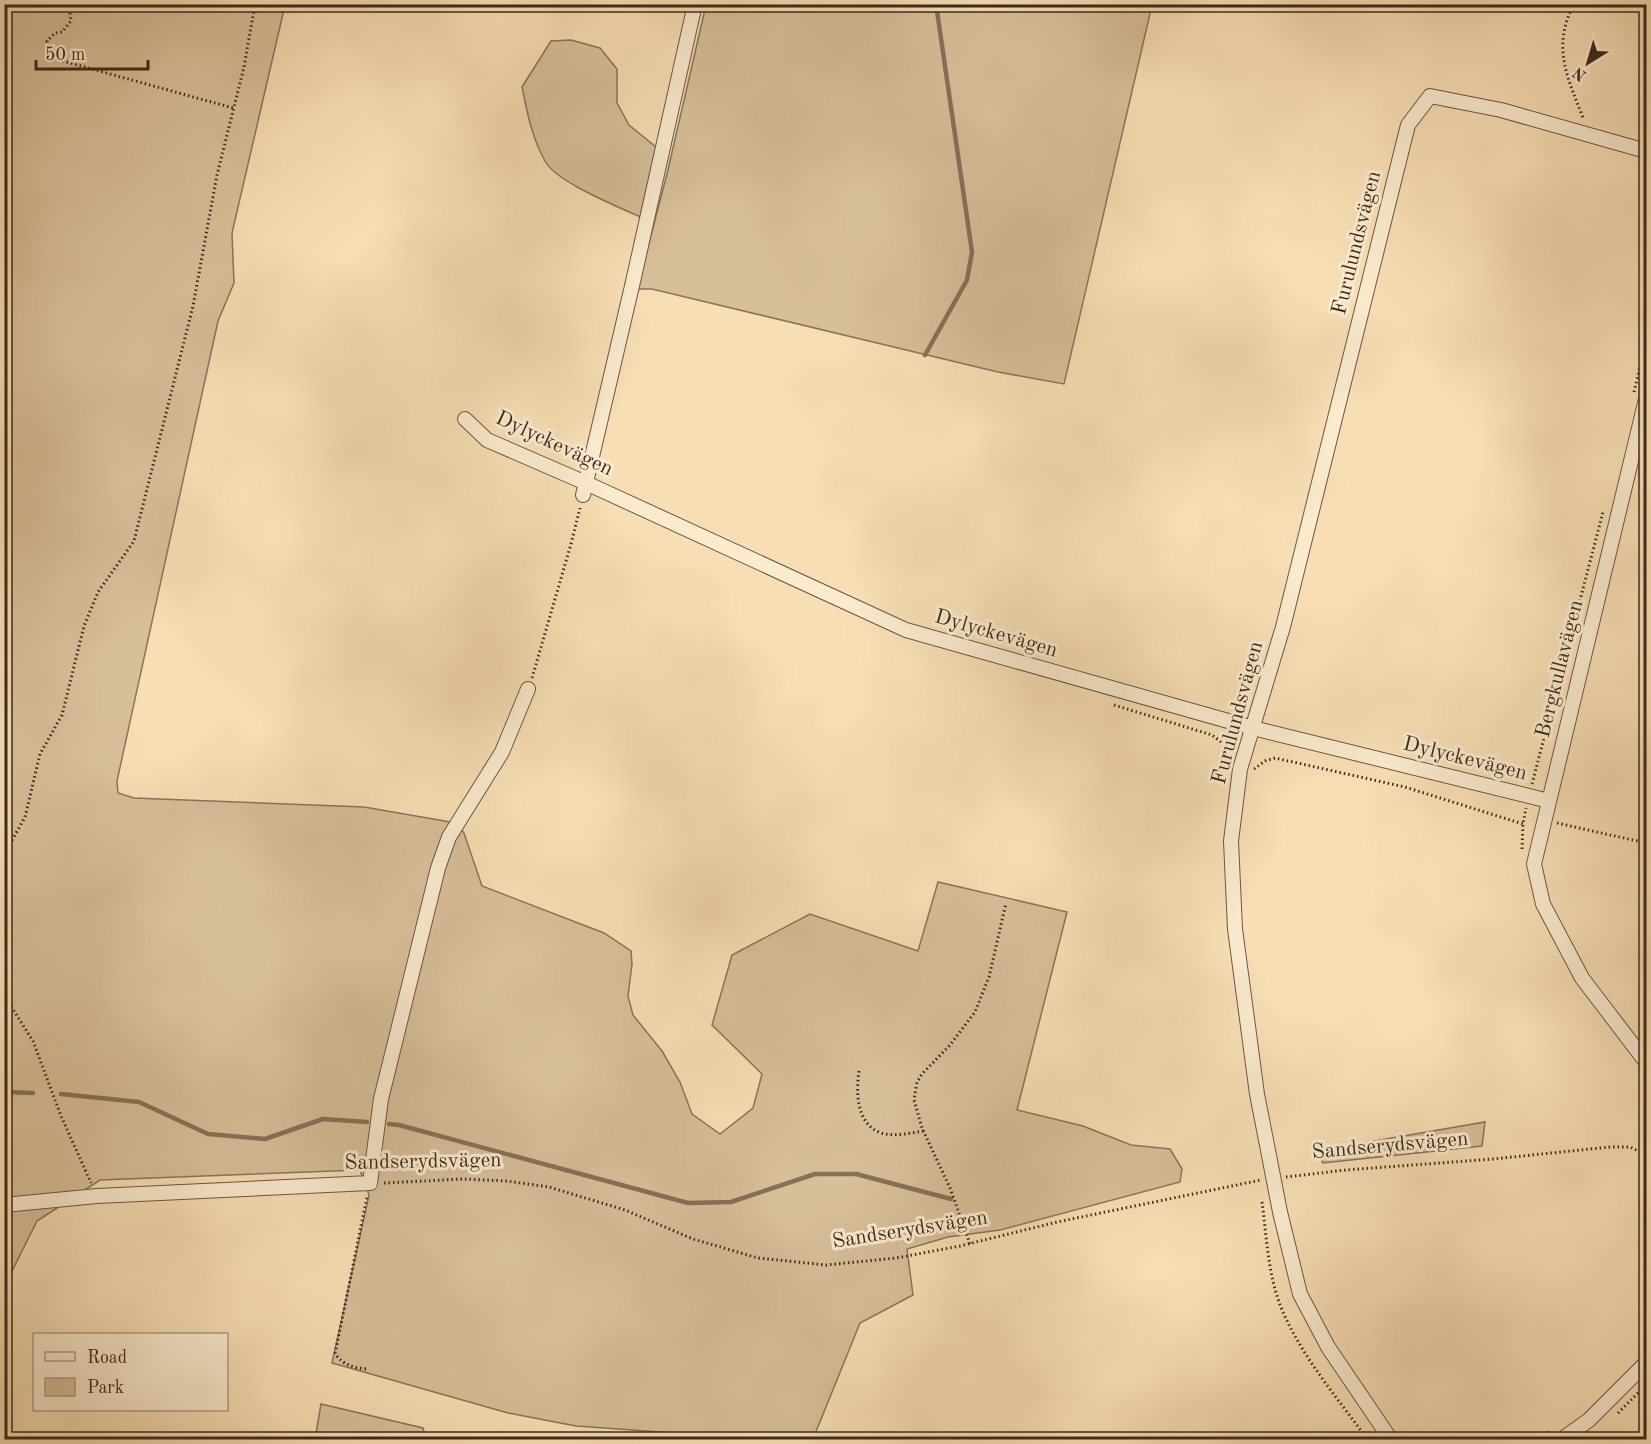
<svg xmlns="http://www.w3.org/2000/svg" width="1651" height="1444" viewBox="0 0 1651 1444" font-family="'Old Standard TT',serif">
  <style>
    .green { fill: #d7bf9a; stroke: #8a745b; stroke-width: 1.5 }
    .lines { fill: none; stroke-linecap: round; stroke-linejoin: round }
    .stream { stroke: #877058; stroke-width: 4.5 }
    .street-casing { stroke: #6c5642; stroke-width: 16 }
    .path { stroke: #3d291c; stroke-width: 3; stroke-dasharray: 1.5 3; stroke-linecap: butt }
    .street { stroke: #faeace; stroke-width: 14 }
    .labels { text-anchor: middle; dominant-baseline: central; stroke-width: 6; stroke-linejoin: round; paint-order: stroke }
    .street-label { font-size: 21px; fill: #3d291c; stroke: #faeace }
  </style>
  <rect width="100%" height="100%" fill="#f7deb4"/>
  <filter id="stains"><feTurbulence type="fractalNoise" baseFrequency=".00333" numOctaves="4"/><feColorMatrix values="0 0 0 0 .2 0 0 0 0 .09 0 0 0 0 .02 0 0 0 .5 -.17"/></filter>
  <radialGradient id="worn" r=".72"><stop offset=".6" stop-color="#630" stop-opacity="0"/><stop offset="1" stop-color="#630" stop-opacity=".3"/></radialGradient>
  <!-- green -->
  <path class="green" d="M5,5H285L232,233L234,283L218,321L117,781L118,793L134,798L364,807L456,823L464,833L482,886L604,933L631,951L632,964L628,996L633,1015L662,1051L680,1082L692,1114L720,1134L753,1108L762,1074L712,1025L732,955L810,914L918,951L938,882L1067,912L1017,1110L1083,1126L1131,1145L1170,1149L1182,1169L1180,1182L1000,1230L948,1237L907,1249L913,1295L860,1323L813,1439H759L576,1426L508,1413L332,1363L369,1195L360,1170L100,1180L37,1221L5,1285Z
    M706,5H1152L1064,384L998,372L652,289H637L667,174Z
    M571,40L600,48L617,69V103L629,125L656,147L640,217C617,206 556,182 545,161C532,138 527,112 522,87L551,41Z
    M1485,1122L1482,1146L1323,1163L1316,1151Z
    M321,1404L423,1428L426,1439H315Z"/>
  <g class="lines">
    <!-- stream -->
    <path class="stream" d="M925,355L967,280L972,252L936,4
      M4,1092L33,1093
      M61,1094L139,1102L208,1134L265,1139L323,1119L367,1122
      M389,1124L399,1125L688,1203L731,1202L815,1174H856L951,1199"/>
    <!-- street casing -->
    <g class="street-casing">
      <path id="street" d="M1646,399L1534,864L1543,904L1582,978L1646,1062
        M465,419L487,440L586,483L906,630L1253,728L1549,801
        M583,495L632,286L695,4
        M4,1205L97,1196L370,1183L381,1099L438,868L449,837L502,752L528,689
        M1391,1440L1328,1347L1300,1294L1280,1212L1257,1094L1235,929L1231,841L1240,769L1283,627L1408,125L1430,96L1501,110L1646,151
        M1561,1440L1589,1420L1646,1363"/>
    </g>
    <!-- path -->
    <path class="path" d="M69,4L71,21L62,32L55,33L47,41L50,50L56,59L233,108
      M1574,4C1551,47 1568,79 1584,120
      M1634,392L1646,342
      M532,678L571,544L580,508
      M1114,705L1212,735L1224,744L1230,753
      M1254,769L1265,761L1275,758L1405,787L1523,824
      M1532,784L1603,512
      M1557,823L1646,843
      M4,840L11,842L25,817L40,754L62,715L84,626L98,592L134,541L193,306L217,175L244,67L255,4
      M4,848L11,842
      M1522,849L1523,824L1526,808
      M4,995L33,1041L61,1116L91,1183
      M859,1071C856,1092 856,1124 881,1133C894,1137 911,1133 924,1131
      M1286,1177L1346,1170L1493,1159L1610,1147H1630L1646,1155
      M384,1183L463,1179L507,1181L549,1187L625,1210L693,1239L758,1258L826,1265L896,1258L960,1246L1057,1222L1261,1180
      M1262,1202C1267,1239 1268,1278 1283,1312C1303,1358 1338,1399 1368,1440
      M970,1244L950,1188L922,1128L914,1100L917,1082L922,1074L950,1045L975,1012L989,977L1006,903
      M1639,1351L1646,1342
      M366,1369C353,1368 344,1365 335,1354L367,1197
      M1618,1413L1646,1385
      M1536,1440L1550,1431"/>
    <!-- street -->
    <use href="#street" class="street"/>
  </g>
  <g class="labels">
    <!-- street labels -->
    <g class="street-label">
      <text transform="translate(1357 243) rotate(-76)">Furulundsvägen</text>
      <text transform="translate(554 444) rotate(25)">Dylyckevägen</text>
      <text transform="translate(996 634) rotate(16)">Dylyckevägen</text>
      <text transform="translate(1560 669) rotate(-76)">Bergkullavägen</text>
      <text transform="translate(1238 713) rotate(-75)">Furulundsvägen</text>
      <text transform="translate(1465 759) rotate(14)">Dylyckevägen</text>
      <text transform="translate(1390 1146) rotate(-5)">Sandserydsvägen</text>
      <text transform="translate(423 1162) rotate(-1)">Sandserydsvägen</text>
      <text transform="translate(910 1230) rotate(-9)">Sandserydsvägen</text>
    </g>
  </g>
  <!-- margin -->
  <rect width="1651" height="1444" fill="none" stroke="#f7deb4" stroke-width="24"/>
  <rect x="6" y="6" width="1639" height="1432" fill="none" stroke="#3d291c" stroke-width="3"/>
  <rect x="12" y="12" width="1627" height="1420" fill="none" stroke="#3d291c" stroke-width="1.5"/>
  <!-- legend -->
  <rect x="33" y="1333" width="195" height="78" fill="#faeace" stroke="#ae9d87" stroke-width="1.5"/>
  <rect x="45" y="1352" width="30" height="9" fill="#faeace" stroke="#ae9d87" stroke-width="1.5"/>
  <text x="87" y="1363" font-size="18" fill="#3d291c">Road</text>
  <rect x="45" y="1378" width="30" height="18" fill="#d7bf9a" stroke="#ae9d87" stroke-width="1.5"/>
  <text x="87" y="1393" font-size="18" fill="#3d291c">Park</text>
  <!-- north arrow -->
  <g transform="translate(1588 63) rotate(217)" stroke="#faeace" stroke-width="4.5" paint-order="stroke">
  <path d="M0-4.5L10 22L0 15L-10 22Z" fill="#3d291c"/>
  <text y="-9" font-size="16" font-weight="bold" text-anchor="middle" fill="#3d291c">N</text>
  </g>
  <!-- scale -->
  <path d="M36 60v9h112v-9" fill="none" stroke="#3d291c" stroke-width="3"/>
  <text x="45" y="60" font-size="18" fill="#3d291c" stroke="#faeace" stroke-width="4.5" paint-order="stroke">50 m</text>
  <rect width="100%" height="100%" filter="url(#stains)"/>
  <rect width="100%" height="100%" fill="url(#worn)"/>
</svg>
